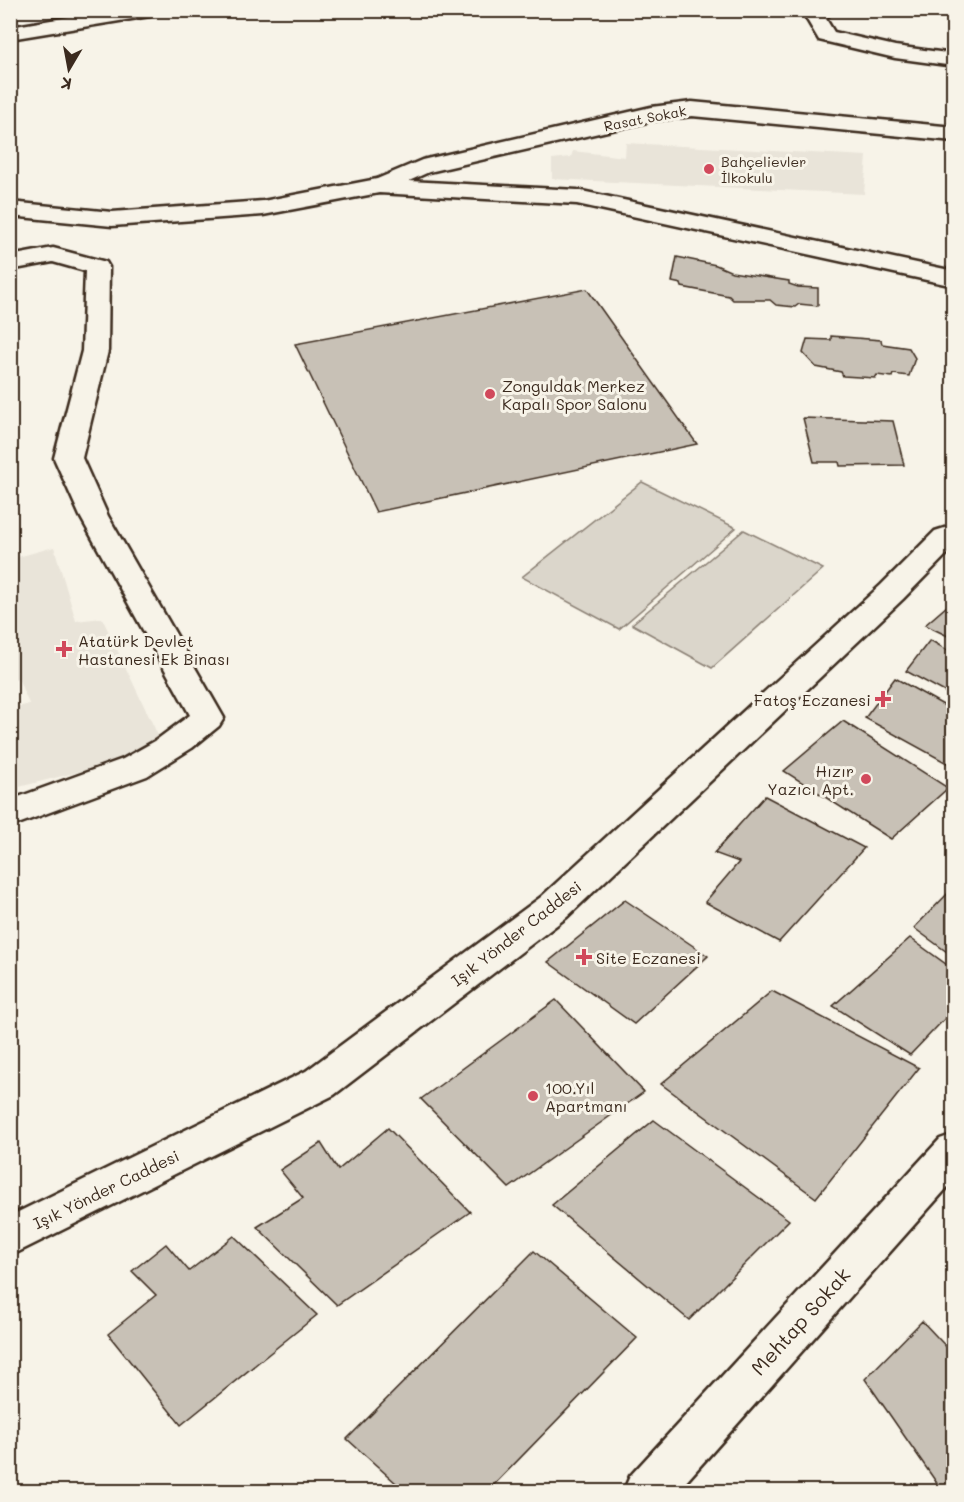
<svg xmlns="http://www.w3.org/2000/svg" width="964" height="1502" viewBox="0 0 964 1502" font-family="Mali,sans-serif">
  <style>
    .built { fill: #e9e4d9 }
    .green { fill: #dbd6cb; stroke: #8b8074; stroke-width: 1.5 }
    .building { fill: #c8c1b6; stroke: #3b2a1e; stroke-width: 1.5 }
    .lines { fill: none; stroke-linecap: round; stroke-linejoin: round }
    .street-casing { stroke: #3b2a1e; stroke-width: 5 }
    .secondary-casing { stroke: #3b2a1e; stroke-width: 5 }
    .street { fill: #f7f3e8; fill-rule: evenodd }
    .secondary { fill: #f7f3e8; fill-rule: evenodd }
    .poi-dot { fill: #d1495b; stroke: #f7f3e8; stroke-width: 2 }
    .labels { text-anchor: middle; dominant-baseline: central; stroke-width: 6; stroke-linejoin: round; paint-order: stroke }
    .far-street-label { font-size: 14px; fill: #3b2a1e; stroke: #f7f3e8 }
    .far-poi-label { font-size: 14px; fill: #3b2a1e; stroke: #f7f3e8; text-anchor: start }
    .poi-label { font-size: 16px; fill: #3b2a1e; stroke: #f7f3e8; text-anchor: start }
    .street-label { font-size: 16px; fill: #3b2a1e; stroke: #f7f3e8 }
    .near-street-label { font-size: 20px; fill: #3b2a1e; stroke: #f7f3e8 }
  </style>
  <rect width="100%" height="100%" fill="#f7f3e8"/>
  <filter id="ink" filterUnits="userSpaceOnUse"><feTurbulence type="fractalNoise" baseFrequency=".0167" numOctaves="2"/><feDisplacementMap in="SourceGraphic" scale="12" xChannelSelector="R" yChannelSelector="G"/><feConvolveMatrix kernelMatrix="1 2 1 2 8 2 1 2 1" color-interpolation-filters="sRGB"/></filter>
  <g filter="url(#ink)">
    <!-- built -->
    <path class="built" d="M626,143L867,156L864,194L552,179V159L571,157L573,151L625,157Z
      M54,547L76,621L102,618L165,750L11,789V709L29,704L18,678L11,680V559Z"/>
    <!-- green -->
    <path class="green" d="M642,482L736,528L619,629L522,577Z
      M744,530L823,569L712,668L632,624Z"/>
    <!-- building -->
    <path class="building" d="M677,257L716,265L732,272L789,281V284L798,287L818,288V306L799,304L795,307L776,305L770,300H733L729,296L682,287L681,284L672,282Z
      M587,289L697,444L376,512L295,344Z
      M831,336L881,340L882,344L909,348L915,358L909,376L893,374L892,377L877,375L875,378L843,376L841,372L816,367L803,353L807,339L831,340Z
      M803,418L893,421L904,465L840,466L839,462H814Z
      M954,600V639L925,625Z
      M930,640L954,654V697L906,671Z
      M895,678L954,711V767L865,718Z
      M843,721L948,788L891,839L784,771Z
      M765,796L864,848L779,942L705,902L739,862L714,853Z
      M954,887V957L914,928Z
      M625,900L708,956L634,1024L548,962Z
      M910,938L954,970V1009L910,1055L833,1006Z
      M772,991L919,1068L816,1198L661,1084Z
      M556,1000L644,1092L509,1188L421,1099Z
      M654,1120L789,1220L689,1320L552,1205Z
      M388,1128L470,1212L337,1305L257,1227L303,1198L280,1170L321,1143L338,1170Z
      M234,1236L317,1315L181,1425L108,1334L156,1295L132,1271L166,1244L189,1271Z
      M534,1251L637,1338L487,1492H406L347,1439Z
      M922,1321L954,1355V1492H943L865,1379Z"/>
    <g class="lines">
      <!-- street casing -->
      <g class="street-casing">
        <path id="street" d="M110,10H160L150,16L10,39V27Z
          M812,10H833L826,19L834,32L895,46L954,54V66L895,58L819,40L806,18Z
          M692,102L954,127V141L692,116L651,121L429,172L409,181L577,190L954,271V286L577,204L379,193L263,215L112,226L10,216V202L112,212L263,201L377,179L422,160L651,107Z
          M53,248L106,262L109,267L108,351L82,458L108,516L224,718L219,726L192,748L147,776L10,827V800L123,759L155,741L190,715L80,516L54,458L82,351L85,271L53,262L10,270V256Z
          M954,1134V1180L677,1492H623L630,1476L940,1139Z"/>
      </g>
      <!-- secondary casing -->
      <g class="secondary-casing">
        <path id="secondary" d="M954,525V547L903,599L567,917L334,1095L10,1256V1216L306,1071L541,897L881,585L935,531Z"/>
      </g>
      <!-- street -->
      <use href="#street" class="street"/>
      <!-- secondary -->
      <use href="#secondary" class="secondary"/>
    </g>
  </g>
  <!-- markers -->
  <g class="poi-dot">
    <circle cx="709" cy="169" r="6"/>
    <circle cx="490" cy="394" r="6"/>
    <path d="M61 640h6v6h6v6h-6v6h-6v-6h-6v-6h6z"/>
    <path d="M880 690h6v6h6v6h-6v6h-6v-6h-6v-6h6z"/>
    <circle cx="866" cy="779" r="6"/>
    <path d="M581 948h6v6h6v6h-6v6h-6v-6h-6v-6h6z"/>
    <circle cx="533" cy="1096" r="6"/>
  </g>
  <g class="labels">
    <!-- far-street labels -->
    <g class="far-street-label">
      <text transform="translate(645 118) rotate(-11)">Rasat Sokak</text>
    </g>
    <!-- far-poi labels -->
    <g class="far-poi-label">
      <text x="721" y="161">Bahçelievler<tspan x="721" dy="16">İlkokulu</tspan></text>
    </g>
    <!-- poi labels -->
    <g class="poi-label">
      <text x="502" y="385">Zonguldak Merkez<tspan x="502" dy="18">Kapalı Spor Salonu</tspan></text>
      <text x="78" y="640">Atatürk Devlet<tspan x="78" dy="18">Hastanesi Ek Binası</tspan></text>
      <text x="871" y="699" text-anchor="end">Fatoş Eczanesi</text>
      <text x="854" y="770" text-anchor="end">Hızır<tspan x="854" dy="18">Yazıcı Apt.</tspan></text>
      <text x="596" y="957">Site Eczanesi</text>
      <text x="545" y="1087">100.Yıl<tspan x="545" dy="18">Apartmanı</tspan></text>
    </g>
    <!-- street labels -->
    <g class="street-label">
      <text transform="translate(516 933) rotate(-38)">Işık Yönder Caddesi</text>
      <text transform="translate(106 1189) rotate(-26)">Işık Yönder Caddesi</text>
    </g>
    <!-- near-street labels -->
    <g class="near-street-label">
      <text transform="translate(800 1321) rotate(-48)">Mehtap Sokak</text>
    </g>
  </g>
  <!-- margin -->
  <rect width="964" height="1502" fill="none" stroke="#f7f3e8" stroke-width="36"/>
  <rect x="18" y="18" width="928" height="1466" fill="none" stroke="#3b2a1e" stroke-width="2" filter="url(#ink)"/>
  <!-- north arrow -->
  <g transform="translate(69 69) rotate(190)" stroke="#f7f3e8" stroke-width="4.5" paint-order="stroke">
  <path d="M0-4.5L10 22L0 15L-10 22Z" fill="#3b2a1e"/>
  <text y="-9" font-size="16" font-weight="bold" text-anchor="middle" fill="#3b2a1e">K</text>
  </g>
</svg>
